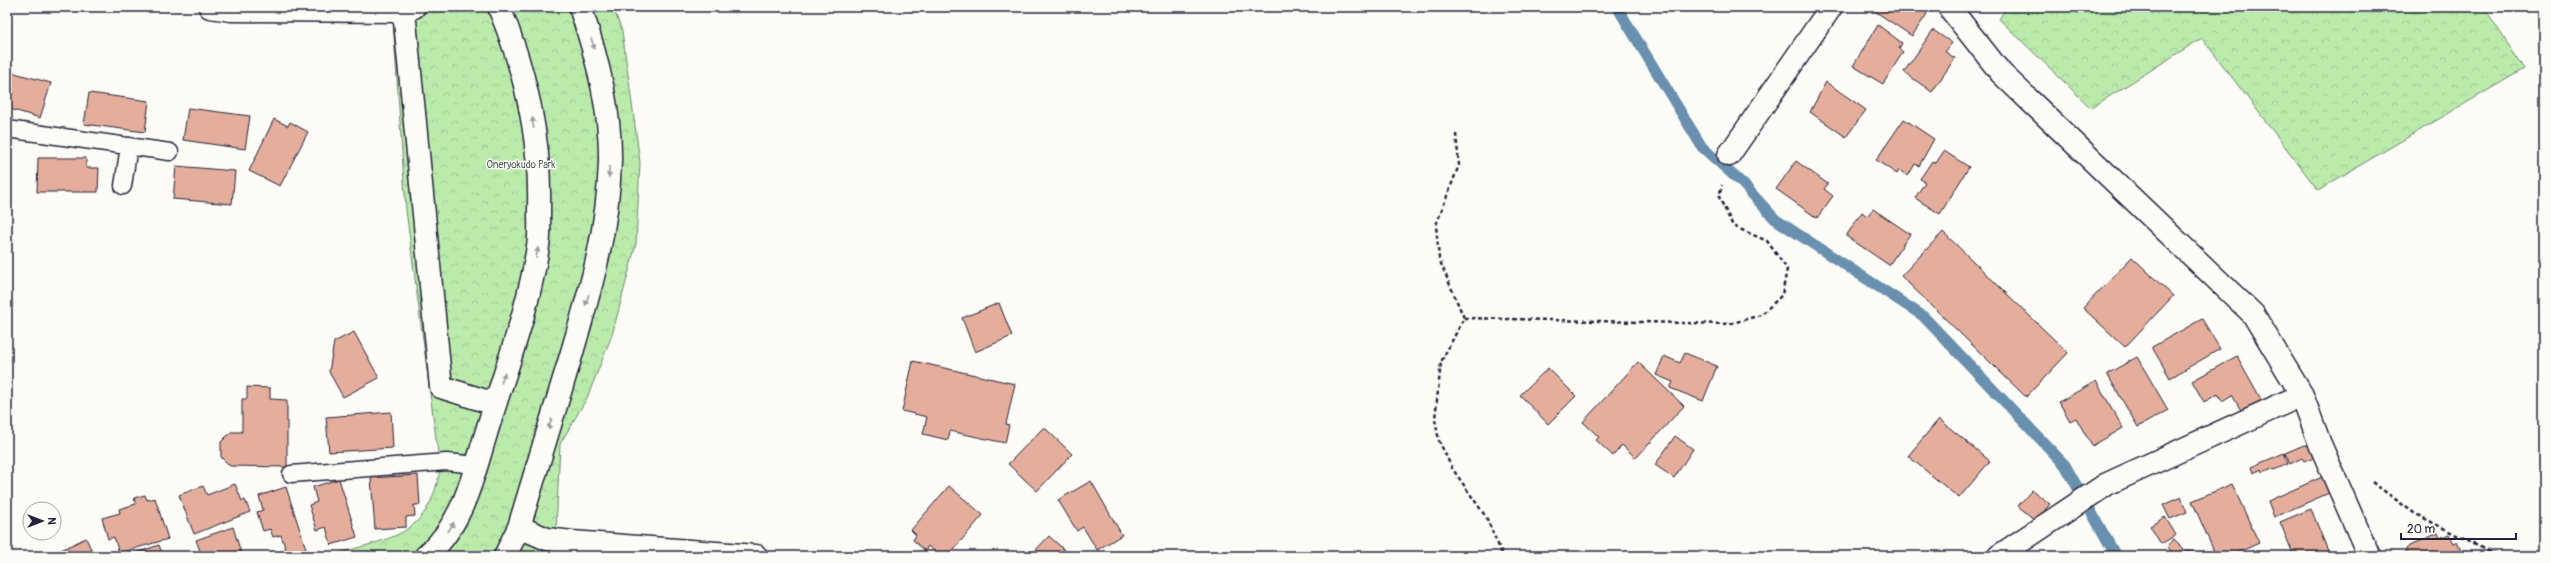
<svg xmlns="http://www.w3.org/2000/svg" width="2551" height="563" viewBox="0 0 2551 563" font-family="Pangolin,sans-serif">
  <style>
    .forest { fill: url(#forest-crowns); stroke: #6e8673 }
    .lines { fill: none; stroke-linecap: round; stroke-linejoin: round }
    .stream { stroke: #6990ae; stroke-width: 11 }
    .building { fill: #e5ae9c; stroke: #22223b }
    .service-casing { stroke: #22223b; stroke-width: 19 }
    .minor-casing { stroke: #22223b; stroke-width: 25 }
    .path { stroke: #22223b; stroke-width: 2.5; stroke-dasharray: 4 3; stroke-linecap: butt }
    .service { stroke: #fdfcf7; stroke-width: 16 }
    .minor { stroke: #fdfcf7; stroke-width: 22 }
    .oneway { fill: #9a9aa2 }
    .labels { text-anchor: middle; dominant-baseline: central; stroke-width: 3; stroke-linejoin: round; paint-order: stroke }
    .park-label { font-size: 10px; fill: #505e5d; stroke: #fdfcf7 }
  </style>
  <defs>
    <pattern id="forest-crowns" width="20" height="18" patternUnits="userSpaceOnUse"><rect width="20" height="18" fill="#baebab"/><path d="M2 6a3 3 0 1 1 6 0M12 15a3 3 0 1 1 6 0" fill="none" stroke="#a0c994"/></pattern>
  </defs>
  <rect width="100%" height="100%" fill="#fdfcf7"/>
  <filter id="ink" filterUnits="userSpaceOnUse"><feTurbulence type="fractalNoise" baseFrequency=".025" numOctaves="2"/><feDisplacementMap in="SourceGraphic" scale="8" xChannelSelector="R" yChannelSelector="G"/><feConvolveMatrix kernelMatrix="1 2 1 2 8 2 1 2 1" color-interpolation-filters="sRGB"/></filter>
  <g filter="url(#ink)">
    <!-- forest -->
    <path class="forest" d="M392,7H613L622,31L640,162L636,244L612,335L587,398L560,444L556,529L549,556H329C389,537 428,540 440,469L406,210Z
      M2007,7H2484L2524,69L2318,190L2202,38L2091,108L1999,19Z"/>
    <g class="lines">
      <!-- stream -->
      <path class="stream" d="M1617,7L1702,147L1743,184L1775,219L1923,316L2065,465L2116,556"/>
    </g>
    <!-- building -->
    <path class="building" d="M1875,7H1925L1923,11L1927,14L1912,36L1873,10Z
      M1878,25L1902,43L1899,49L1903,52L1883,84L1853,66Z
      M1933,30L1952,43L1945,52L1955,58L1932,92L1904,72Z
      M7,71L51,83L40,118L7,108Z
      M1826,82L1866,110L1846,137L1810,112Z
      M89,93L149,101L145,132L84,124Z
      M188,108L250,116L245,149L183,140Z
      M274,119L288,126L290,122L308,132L280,186L249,171Z
      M1904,119L1934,139L1919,166L1915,164L1908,176L1899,170L1897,174L1876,160Z
      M1944,151L1969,167L1940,214L1915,198L1925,182L1920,179L1932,161L1936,163Z
      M38,158H86V168H99L98,192H37Z
      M1796,161L1828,184L1824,189L1833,196L1817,218L1776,189Z
      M176,166L235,171L232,204L173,199Z
      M1873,209L1910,234L1889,265L1846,236L1862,212L1867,216Z
      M1943,232L2068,353L2026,397L1901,276Z
      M2132,257L2173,296L2125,347L2083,308Z
      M999,303L1012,336L975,352L962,318Z
      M2202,319L2220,349L2170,378L2152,347Z
      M354,332L379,378L343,397L329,372L334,342Z
      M1685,353L1717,366L1703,401L1670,388L1673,382L1656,375L1664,356L1680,363Z
      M2237,356L2262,401L2242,412L2232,395L2222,401L2218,394L2204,402L2192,381Z
      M2137,357L2168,410L2138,427L2107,374Z
      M913,361L1015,384L1006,424L1009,425L1005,443L950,431L948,440L923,434L927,417L902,411Z
      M1638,362L1684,406L1636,458L1622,445L1613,456L1596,440L1599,437L1583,422Z
      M1548,368L1576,396L1548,424L1520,395Z
      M2096,381L2123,428L2092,446L2076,418L2070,421L2059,402Z
      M247,387L270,388V399L287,400V467L230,466L221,457V442L231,432H242V399H247Z
      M391,412L393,448L329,452L326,417Z
      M1939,419L1990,461L1959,498L1908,456Z
      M1044,427L1072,454L1037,491L1008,464Z
      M1675,436L1693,449L1674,478L1655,465Z
      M2304,445L2309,446L2314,457L2304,461L2302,458L2290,464L2285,453Z
      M2284,453L2288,464L2274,470L2272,468L2263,472L2262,469L2253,473L2251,467Z
      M418,475L420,505H414L415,516L406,517V527L375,529L371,478Z
      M2322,477L2329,493L2274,517L2268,501Z
      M339,479L357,537L331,545L326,527L317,530L309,505L317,502L313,487Z
      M1091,481L1122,535L1097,550L1083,527L1077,531L1058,500Z
      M235,484L242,501L245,500L250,512L194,534L179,495L203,486L207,495Z
      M2232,484L2259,543L2230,556H2216L2192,501Z
      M949,486L983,515L948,556H940L928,546L925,551L913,540L916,535L911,530Z
      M286,487L308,555L305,556H288L281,535L273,537L270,529L263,531L257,512L263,510L259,496Z
      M2032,490L2050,504L2036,521L2018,506Z
      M145,495L147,500L155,498L168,539L119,553L114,537L108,539L102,518L120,513L119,509L136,504L134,498Z
      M2181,497L2187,512L2170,519L2163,505Z
      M2311,509L2330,556H2294L2280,522Z
      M2165,517L2176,535L2161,544L2150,526Z
      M233,527L242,556H202L196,540Z
      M2438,533L2440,538L2449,534L2454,543L2457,542L2463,556H2405L2408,547Z
      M1049,536L1071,556H1030Z
      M86,538L94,556H62L59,551Z
      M2174,539L2184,549L2177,556L2167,547Z
      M159,545L163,556H127Z
      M2186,551L2202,553V556H2186Z"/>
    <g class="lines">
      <!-- service casing -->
      <g class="service-casing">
        <path id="service" d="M7,129L170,152
          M123,186L129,146
          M291,474L447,462L476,465"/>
      </g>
      <!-- minor casing -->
      <g class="minor-casing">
        <path id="minor" d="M210,7L231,10L404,11L414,7
          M1949,7L2001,73L2253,314L2302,395L2320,444L2369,556
          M404,11L441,387L495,404
          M1729,155L1831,7
          M519,527L547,539L572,542L756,556
          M426,556C465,523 474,471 489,424C507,365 529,308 538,246C540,235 539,222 539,210C541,140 526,72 499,7
          M505,556L519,527C536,471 553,415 570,359C590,291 608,233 610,161C611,109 597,56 580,7
          M1999,556L2107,484L2302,395"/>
      </g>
      <!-- path -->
      <path class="path" d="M1456,134L1459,165L1436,225L1439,259L1464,318L1441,362L1435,419L1439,441L1452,468L1486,517L1503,556
        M1464,318L1729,324L1761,315L1782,295L1787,269L1767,241L1733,226L1719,197L1722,185
        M2372,482L2414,513L2497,556
        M1714,556L1716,553H1735L1739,556"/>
      <!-- service -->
      <use href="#service" class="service"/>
      <!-- minor -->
      <use href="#minor" class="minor"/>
    </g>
    <!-- one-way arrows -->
    <defs><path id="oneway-solid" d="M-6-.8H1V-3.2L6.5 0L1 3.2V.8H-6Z"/></defs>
    <g class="oneway">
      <use href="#oneway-solid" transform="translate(593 44) rotate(72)"/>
      <use href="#oneway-solid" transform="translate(533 123) rotate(-97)"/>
      <use href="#oneway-solid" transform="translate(609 172) rotate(93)"/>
      <use href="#oneway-solid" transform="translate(537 253) rotate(-79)"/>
      <use href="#oneway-solid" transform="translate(587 300) rotate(107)"/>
      <use href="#oneway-solid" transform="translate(503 378) rotate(-72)"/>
      <use href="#oneway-solid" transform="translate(550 424) rotate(107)"/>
      <use href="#oneway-solid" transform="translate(451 527) rotate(-57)"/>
    </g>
  </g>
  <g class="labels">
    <!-- park labels -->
    <g class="park-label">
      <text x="521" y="165">Oneryokudo Park</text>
    </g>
  </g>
  <!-- margin -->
  <rect width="2551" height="563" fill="none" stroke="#fdfcf7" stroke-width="24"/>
  <rect x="12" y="12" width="2527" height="539" fill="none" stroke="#22223b" stroke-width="1.5" filter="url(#ink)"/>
  <!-- north arrow -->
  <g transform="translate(42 521) rotate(90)"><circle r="19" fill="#fdfcf7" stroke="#a5a5ac"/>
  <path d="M0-3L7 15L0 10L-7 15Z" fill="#22223b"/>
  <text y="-6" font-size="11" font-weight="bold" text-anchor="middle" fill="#22223b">N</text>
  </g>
  <!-- scale -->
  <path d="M2401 533v6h115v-6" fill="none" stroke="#22223b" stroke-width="2"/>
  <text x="2407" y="533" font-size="12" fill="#22223b" stroke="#fdfcf7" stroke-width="3" paint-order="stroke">20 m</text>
</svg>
